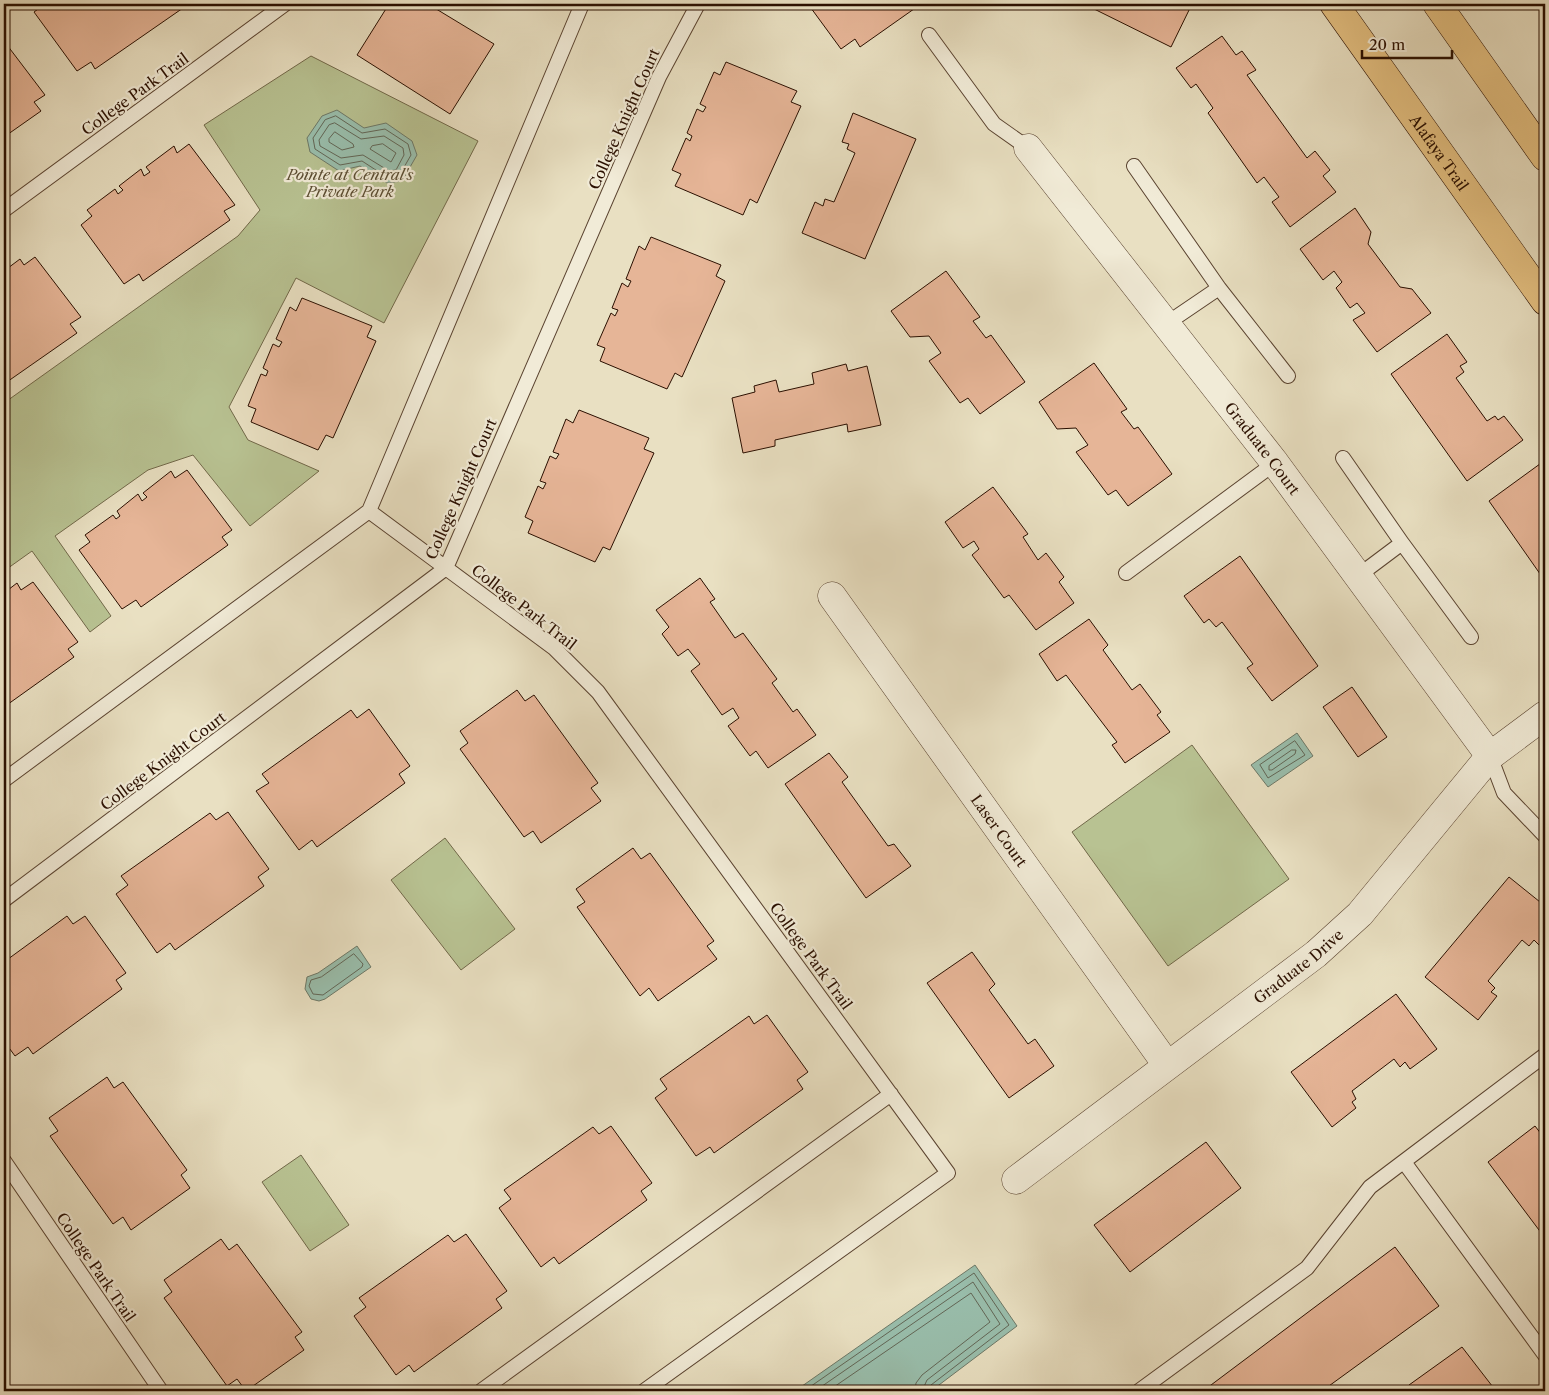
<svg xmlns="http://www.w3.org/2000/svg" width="1549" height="1395" viewBox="0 0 1549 1395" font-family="'Libre Caslon Text',serif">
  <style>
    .green { fill: #b8c292; stroke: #716849 }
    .water { fill: #99beac; stroke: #6d7867 }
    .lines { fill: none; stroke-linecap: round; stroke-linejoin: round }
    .shore { stroke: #626656; stroke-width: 1 }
    .building { fill: #e6b597; stroke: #2a0f00 }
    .lane-casing { stroke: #5a4330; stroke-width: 16 }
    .street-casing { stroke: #5a4330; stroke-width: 29 }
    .primary-casing { stroke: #2a0f00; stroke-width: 29 }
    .lane { stroke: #f1ebd7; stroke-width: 14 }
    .street { stroke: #f1ebd7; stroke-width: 28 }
    .primary { stroke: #e4c081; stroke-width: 28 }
    .labels { text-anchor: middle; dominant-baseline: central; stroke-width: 4.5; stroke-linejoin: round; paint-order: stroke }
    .street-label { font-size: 15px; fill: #2a0f00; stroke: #f1ebd7 }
    .park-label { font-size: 15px; font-style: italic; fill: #5c4e33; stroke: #f1ebd7 }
  </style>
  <rect width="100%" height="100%" fill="#e9e0c2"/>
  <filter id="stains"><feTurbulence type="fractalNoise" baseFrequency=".004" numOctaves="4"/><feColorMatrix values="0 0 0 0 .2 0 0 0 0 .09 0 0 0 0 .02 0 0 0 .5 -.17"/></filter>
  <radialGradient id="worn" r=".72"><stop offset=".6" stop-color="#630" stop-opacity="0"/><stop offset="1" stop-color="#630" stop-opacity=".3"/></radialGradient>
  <!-- green -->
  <path class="green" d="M311,56L478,141L384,323L296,278L229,407L248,440L319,471L250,526L193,455L148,470L55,536L111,616L90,632L32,551L4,571V403L238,236L260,210L204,125Z
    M1192,745L1289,879L1168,966L1072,832Z
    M445,838L515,929L461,970L391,880Z
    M301,1155L349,1225L310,1251L262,1182Z"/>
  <!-- water -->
  <path class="water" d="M337,110L364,128L386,123L412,141L417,155L402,181L387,183L360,166L339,171L310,152L307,138L322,116Z
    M1297,733L1313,756L1268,787L1251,765Z
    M357,946L371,967L325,999L319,1001L311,999L305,989L307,977L318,973Z
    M975,1265L1017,1326L931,1391H795Z"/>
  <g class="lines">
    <!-- shore -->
    <path class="shore" d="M336,116L362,133L385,129L408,144L411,155L399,176L388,178L362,161L340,165L315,149L313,138L325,120Z
      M335,123L361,139L384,136L403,148L404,155L396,170L389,171L363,155L341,158L320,146L319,140L329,125Z
      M335,132L353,144L354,147L342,150L329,142V139Z
      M383,144L396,153L391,162L370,149L372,146Z
      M1295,741L1305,755L1268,778L1260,765Z
      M1292,750H1296L1295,754L1272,770H1269V766Z
      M354,954L363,964L362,967L323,995L313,994L309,986L311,980L321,977Z
      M804,1391L974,1273L1009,1325L931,1385L929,1391
      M815,1391L973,1282L1000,1324L927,1380L922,1391
      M828,1391L971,1293L990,1322L922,1375L916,1383L915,1391"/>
  </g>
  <!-- building -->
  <path class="building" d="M45,4H179L183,8L95,69L91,62L77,71L34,12Z
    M389,4H428L494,44L450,114L357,55Z
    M808,4H921L860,47L855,39L841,49Z
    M1084,4H1192L1171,47Z
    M1222,36L1236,55L1242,51L1256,70L1247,75L1307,158L1315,151L1330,170L1323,176L1336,192L1290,227L1272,202L1279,197L1264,177L1257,183L1208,113L1213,108L1196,84L1191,88L1176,68Z
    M4,41L45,95L34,102L41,111L4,137Z
    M726,62L797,91L791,102L801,106L757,203L750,199L743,215L675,186L681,174L672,170L686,138L690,141L692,136L687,133L697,109L703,112L706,107L700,104L714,72L720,75Z
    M853,113L916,139L865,259L802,233L815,202L823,206L825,199L834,202L855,153L847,149L849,144L842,142Z
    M189,144L235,205L224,211L230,220L143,281L139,274L124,284L81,225L92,216L87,210L115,189L118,194L123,190L119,186L141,169L144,176L150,172L146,167L174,146L177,153Z
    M1355,208L1371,232L1368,244L1400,287L1412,289L1431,313L1377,352L1353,320L1365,313L1357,303L1350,308L1336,288L1342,282L1334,271L1323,280L1300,249Z
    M651,237L721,265L716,276L725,281L682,377L675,373L667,389L600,361L605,348L597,345L611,313L615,316L618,310L612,308L622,283L628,287L631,281L626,279L639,246L645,250Z
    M35,257L81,317L70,324L77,333L4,384V271L20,259L24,265Z
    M946,271L980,317L973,321L986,338L991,335L1025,382L980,414L968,398L960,403L929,361L941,353L929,336L910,337L891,311Z
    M302,298L372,326L367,337L376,341L333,438L326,435L318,450L251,422L256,409L248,406L261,374L266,376L268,371L263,368L273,344L279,347L282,342L276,339L290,307L296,311Z
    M1447,334L1467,362L1460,366L1464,372L1456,378L1487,421L1495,416L1498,420L1504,416L1523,440L1467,481L1391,374Z
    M1094,363L1127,409L1121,412L1134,429L1138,427L1172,474L1128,506L1116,490L1108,495L1076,452L1088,445L1076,428L1057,429L1039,402Z
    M846,364L848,371L867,366L881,425L848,432L847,424L775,440V446L743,453L732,398L755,392L754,386L776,380L779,392L814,384L812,373Z
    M579,410L649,438L644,449L654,453L610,550L603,547L595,562L528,533L533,521L525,517L538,486L543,489L546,483L540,481L550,456L556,459L559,454L553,452L566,419L573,423Z
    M1544,461L1545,463V581L1489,501Z
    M187,470L232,530L222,537L228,545L141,607L136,600L122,609L79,550L90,542L85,535L113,515L116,519L120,516L117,511L138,494L142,501L147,497L143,493L171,471L175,478Z
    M993,487L1028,534L1023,537L1038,560L1046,553L1064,577L1059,582L1074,603L1036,630L1009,595L1004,598L972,555L979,549L974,541L963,548L945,522Z
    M1240,556L1318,666L1272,701L1247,668L1253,664L1222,622L1216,627L1209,619L1204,623L1184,596Z
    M700,578L715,599L710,602L735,638L743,633L777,679L772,683L793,712L797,709L816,735L768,768L756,751L750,756L728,726L739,718L733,708L722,715L691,671L700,664L688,649L678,656L662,634L669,627L656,610Z
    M33,582L78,642L68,649L74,657L4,707V593L17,583L21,590Z
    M1089,619L1108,645L1103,650L1132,690L1140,684L1161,712L1157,715L1170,732L1125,763L1112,745L1117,742L1066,675L1057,681L1039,654Z
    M1352,687L1387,737L1358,757L1323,707Z
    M517,690L525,701L534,695L598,783L591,788L601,801L541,843L533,831L524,837L460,749L468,743L460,731Z
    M369,709L410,766L399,774L405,783L317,847L312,840L299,850L256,791L269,783L262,774L351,710L357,718Z
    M829,753L848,777L842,782L888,846L894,844L911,866L866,898L785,784Z
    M228,812L269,869L258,877L264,886L175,950L170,943L157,953L116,894L128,885L121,876L210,813L216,820Z
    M633,848L641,859L650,853L714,941L707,946L717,959L658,1001L649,988L640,996L577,907L585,902L576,889Z
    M1509,877L1545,906V940L1540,946L1534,940L1529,946L1522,940L1488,981L1495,988L1491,992L1497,996L1478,1020L1425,977Z
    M67,916L73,924L85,916L126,973L116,980L122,989L33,1054L28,1047L15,1056L4,1041V962Z
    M972,952L995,984L989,990L1028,1044L1035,1039L1054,1066L1009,1098L927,983Z
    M1396,994L1437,1049L1410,1069L1405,1062L1400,1067L1394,1059L1352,1091L1356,1099L1352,1102L1356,1108L1332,1127L1291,1072Z
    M767,1015L808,1072L797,1080L803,1089L714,1153L710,1147L696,1156L655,1098L667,1089L660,1079L749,1016L754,1024Z
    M107,1077L114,1088L123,1082L187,1170L181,1175L190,1188L131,1230L123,1217L113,1224L50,1136L58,1131L49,1118Z
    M611,1126L652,1183L641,1191L647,1200L559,1264L554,1257L541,1267L499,1208L511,1199L504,1190L593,1127L599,1134Z
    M1535,1126L1545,1139V1238L1488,1162Z
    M1206,1142L1241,1188L1130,1272L1094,1225Z
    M466,1234L507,1291L496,1299L502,1308L414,1372L409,1365L396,1375L354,1316L366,1307L359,1298L448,1235L454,1242Z
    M221,1239L229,1250L237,1244L302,1332L295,1337L304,1350L246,1391L237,1379L227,1386L164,1298L172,1292L164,1280Z
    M1395,1247L1439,1306L1322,1391H1203Z
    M1462,1347L1496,1391H1413L1409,1385Z"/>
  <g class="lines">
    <!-- lane casing -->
    <g class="lane-casing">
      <path id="lane" d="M929,35L994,124L1028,148
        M1134,166L1219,288L1166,324
        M4,210L285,4
        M1219,288L1288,376
        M1343,458L1402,543
        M369,511L554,648L598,692L948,1173L644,1391
        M1126,573L1275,463
        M1358,576L1402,543L1471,637
        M1490,756L1504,793L1545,836
        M4,780L369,511L582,4
        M4,900L446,568L659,77L698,4
        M4,1161L161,1391
        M1404,1162L1545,1355
        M481,1391L891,1094
        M1139,1391L1307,1268L1370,1187L1545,1055"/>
    </g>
    <!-- street casing -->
    <g class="street-casing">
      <g id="street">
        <path id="s1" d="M1028,148L1275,463L1490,756"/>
        <path id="s2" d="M832,596L1167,1065"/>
        <path id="s3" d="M1016,1180L1316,954L1360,914L1490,756L1545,715"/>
      </g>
    </g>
    <!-- primary casing -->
    <g class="primary-casing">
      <g id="primary">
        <path id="s4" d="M1334,4L1545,301"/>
        <path d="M1437,4L1545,157"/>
      </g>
    </g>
    <!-- lane -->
    <use href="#lane" class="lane"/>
    <!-- street -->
    <use href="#street" class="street"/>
    <!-- primary -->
    <use href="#primary" class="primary"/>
  </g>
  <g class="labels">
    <!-- street labels -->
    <g class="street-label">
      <text transform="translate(135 94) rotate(-36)">College Park Trail</text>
      <text transform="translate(624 119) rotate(-66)">College Knight Court</text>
      <text stroke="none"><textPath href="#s4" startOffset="182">Alafaya Trail</textPath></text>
      <text stroke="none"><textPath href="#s1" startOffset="381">Graduate Court</textPath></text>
      <text transform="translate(461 489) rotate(-66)">College Knight Court</text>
      <text transform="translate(524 607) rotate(38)">College Park Trail</text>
      <text transform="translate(163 761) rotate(-37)">College Knight Court</text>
      <text stroke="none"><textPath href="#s2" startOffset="288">Laser Court</textPath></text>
      <text transform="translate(811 956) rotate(54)">College Park Trail</text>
      <text stroke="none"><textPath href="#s3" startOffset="354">Graduate Drive</textPath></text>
      <text transform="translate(96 1267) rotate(56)">College Park Trail</text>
    </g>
    <!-- park labels -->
    <g class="park-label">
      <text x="350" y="174">Pointe at Central's<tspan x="350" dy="17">Private Park</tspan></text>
    </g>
  </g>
  <!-- margin -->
  <rect width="1549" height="1395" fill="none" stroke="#e9e0c2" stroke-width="20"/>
  <rect x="5" y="5" width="1539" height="1385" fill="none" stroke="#2a0f00" stroke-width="2.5"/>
  <rect x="10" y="10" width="1529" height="1375" fill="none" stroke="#2a0f00"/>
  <!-- scale -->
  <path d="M1362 50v8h90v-8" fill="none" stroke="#2a0f00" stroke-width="2.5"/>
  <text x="1369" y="50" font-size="15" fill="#2a0f00" stroke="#f1ebd7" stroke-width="4" paint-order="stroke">20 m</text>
  <rect width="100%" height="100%" filter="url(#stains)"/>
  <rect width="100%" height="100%" fill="url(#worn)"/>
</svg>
